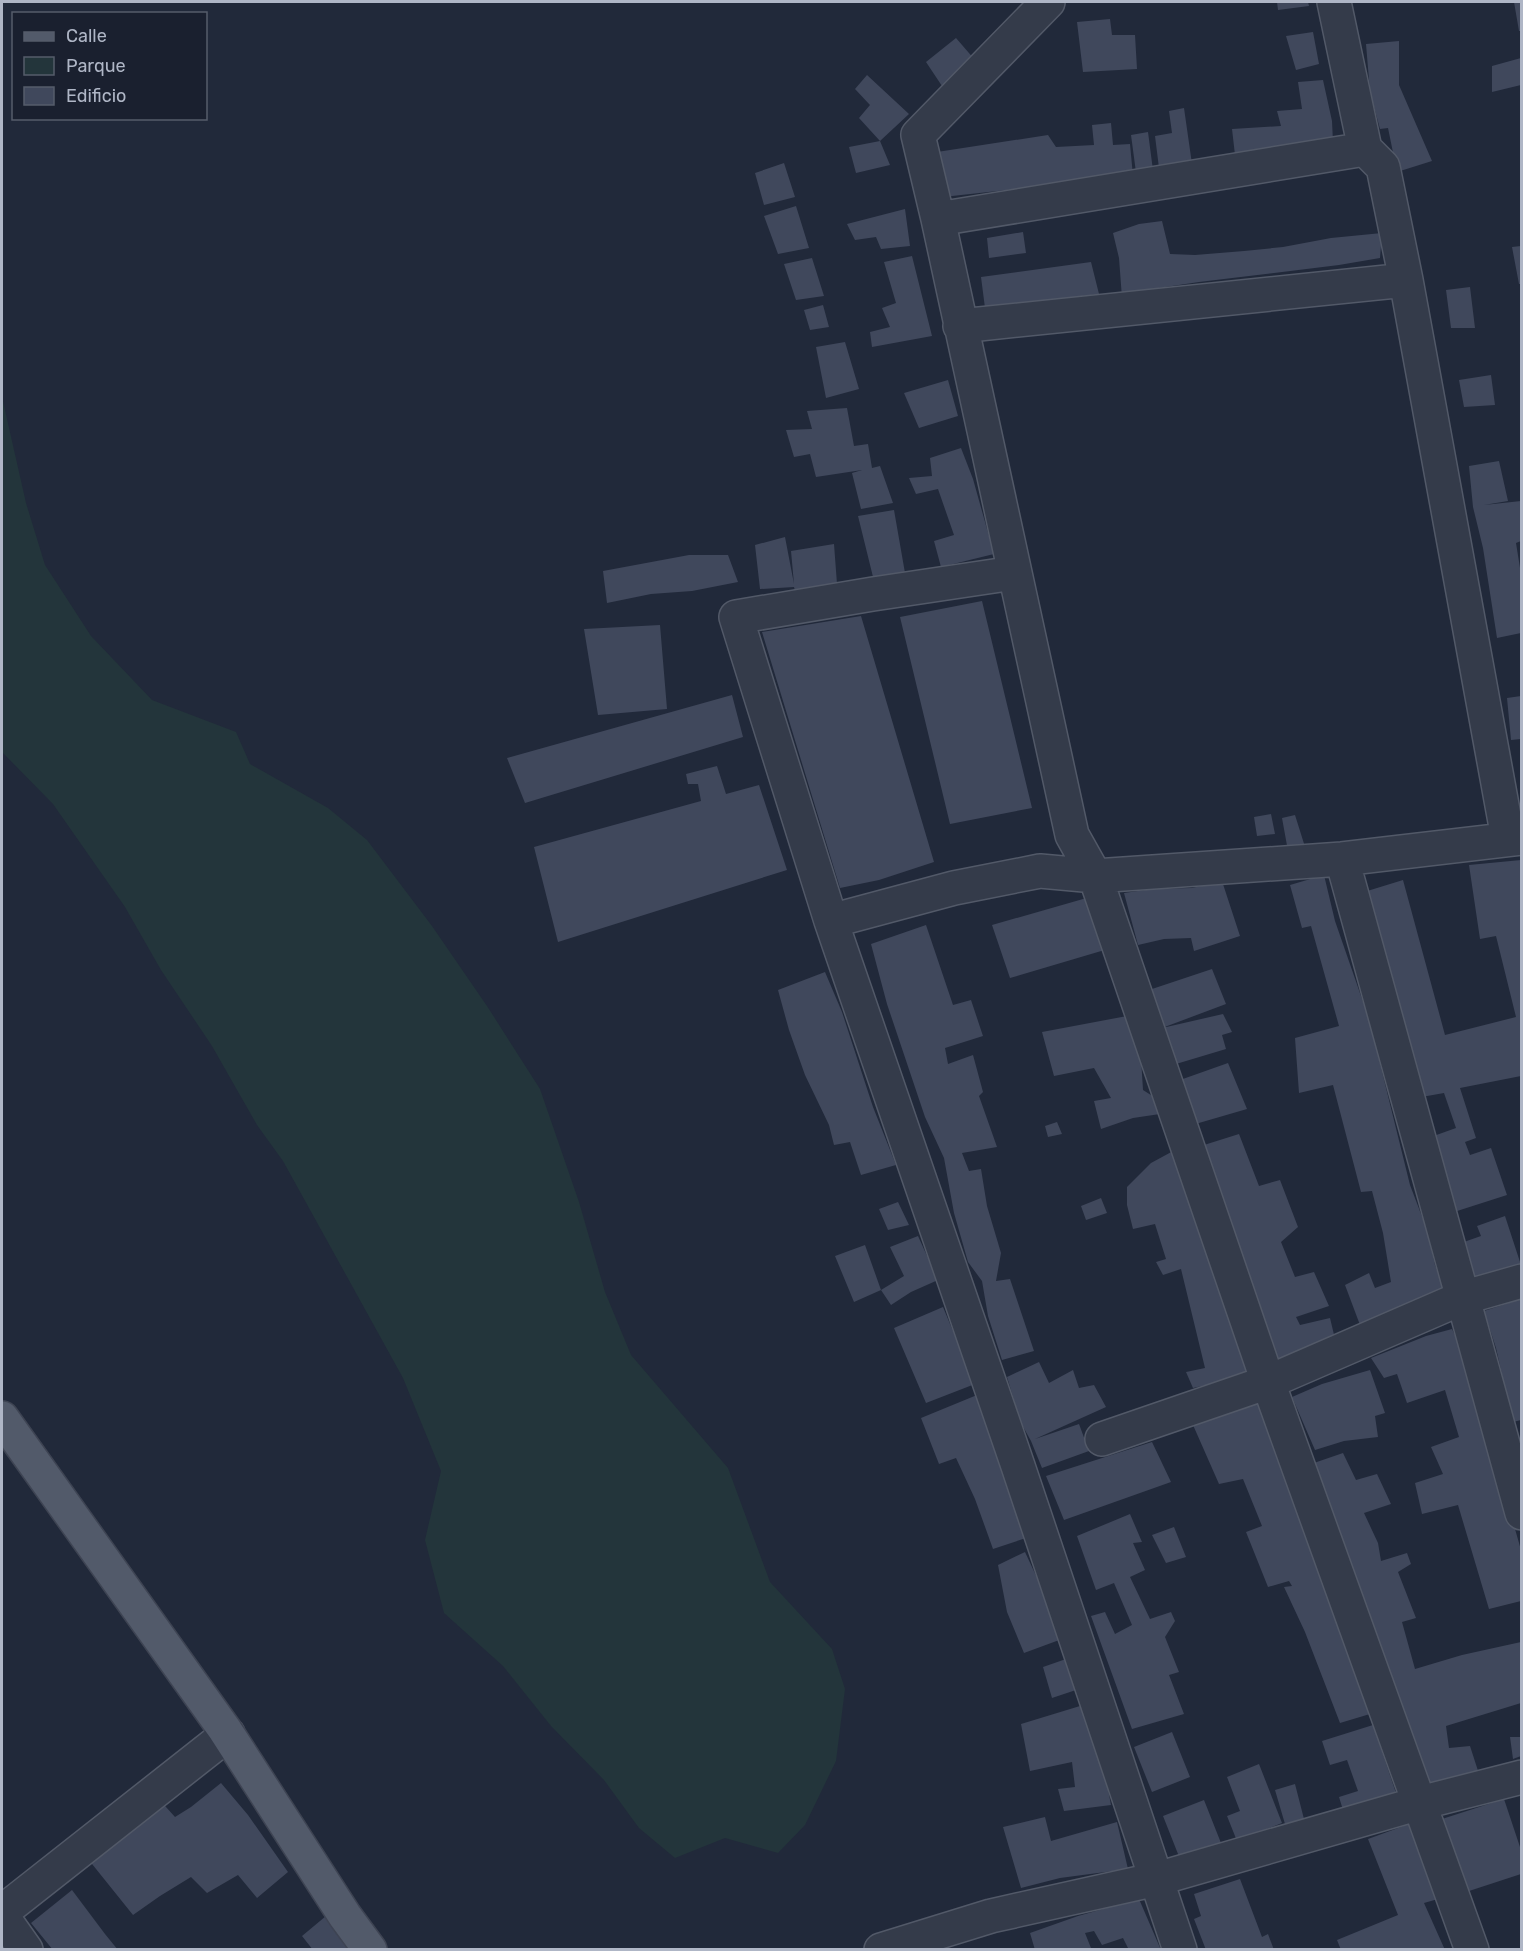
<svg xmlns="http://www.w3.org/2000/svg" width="1523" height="1951" viewBox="0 0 1523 1951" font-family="Rubik,sans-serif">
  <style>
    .green { fill: #23353b }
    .building { fill: #40485c }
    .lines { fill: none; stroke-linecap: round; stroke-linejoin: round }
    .minor-casing { stroke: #525968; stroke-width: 36 }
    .major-casing { stroke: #3e4453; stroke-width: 36 }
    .minor { stroke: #343b4a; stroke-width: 33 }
    .major { stroke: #525a6a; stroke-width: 33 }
  </style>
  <rect width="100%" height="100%" fill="#21293a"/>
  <!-- green -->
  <path class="green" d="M2,397L26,503L45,565L91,636L152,700L236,732L250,764L328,808L367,840L432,926L487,1006L540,1089L579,1202L605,1292L631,1355L728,1468L770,1582L832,1649L845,1689L836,1761L805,1825L778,1853L725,1838L675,1858L639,1828L604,1780L551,1726L503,1666L444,1613L425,1540L441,1471L403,1378L283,1161L257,1125L212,1046L161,970L125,907L53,804L2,752Z"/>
  <!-- building -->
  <path class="building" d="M1277,2H1308L1309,6L1278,10Z
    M1514,2H1521V31H1519Z
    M1110,19L1112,35H1135L1137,69L1083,72L1077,22Z
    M1313,32L1319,64L1296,70L1286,36Z
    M956,38L975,60L942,86L926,62Z
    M1399,41V85L1432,161L1397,172L1388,128L1380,129L1370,92L1366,44Z
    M1521,58V85L1492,92V66Z
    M867,75L909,114L880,141L859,118L870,105L855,89Z
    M1323,80L1332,121L1333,142L1235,155L1232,129L1281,126L1277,111L1302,109L1298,82Z
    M1184,108L1192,164L1159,168L1155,136L1172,133L1169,111Z
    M1111,123L1113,145L1130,144L1133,176L943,197L937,152L1048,135L1056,147L1094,145L1092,125Z
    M1148,132L1154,178L1137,180L1131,135Z
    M880,141L890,165L856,173L849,147Z
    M784,163L795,197L764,205L755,173Z
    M796,206L809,248L778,254L764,216Z
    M905,209L910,246L881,249L876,237L855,240L847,224Z
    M1162,221L1170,254L1195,255L1244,251L1283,247L1331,238L1382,233L1380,258L1339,265L1199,282L1152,289L1122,298L1119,258L1113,233L1139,224Z
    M1023,232L1026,253L989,258L987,238Z
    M1521,246V284H1519L1512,247Z
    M912,256L932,336L872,347L870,332L890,327L882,308L896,303L884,262Z
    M812,258L824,296L796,300L784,264Z
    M1091,262L1099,294L985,308L981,277Z
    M1470,287L1475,328H1451L1446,290Z
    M823,305L829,327L810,330L804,310Z
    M845,342L859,389L826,398L816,347Z
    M1491,375L1495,405L1464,407L1459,380Z
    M948,380L958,416L919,428L904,393Z
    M847,408L854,446L868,444L872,468L880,466L893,503L861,509L852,473L862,470L816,477L810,454L794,457L786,430L812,429L807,411Z
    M961,448L973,479L994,554L941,567L934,541L954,535L938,489L916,494L909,478L932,476L930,458Z
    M1499,461L1508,501L1484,505L1521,501V541L1516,543L1521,574V633L1497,638L1483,548L1473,507L1469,466Z
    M894,510L905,573L874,581L858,516Z
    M785,537L794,584L791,551L834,544L837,584L795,591L794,587L760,589L755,545Z
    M689,555H728L738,582L692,591L651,594L607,603L603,571Z
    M982,601L1032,808L950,824L900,617Z
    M861,616L934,862L879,880L840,888L762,632Z
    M660,625L667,709L598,715L584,629Z
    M732,695L743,737L525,803L507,758Z
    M1521,696V739L1511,740L1507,698Z
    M717,766L726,794L759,785L787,870L558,942L534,847L701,801L698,784H688L686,774Z
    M1271,814L1275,834L1257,836L1254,817Z
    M1295,815L1306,850L1288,851L1282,818Z
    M1521,860V1076L1460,1088L1476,1138L1465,1142L1470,1155L1491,1148L1507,1195L1454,1212L1428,1138L1456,1128L1444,1093L1416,1098L1364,892L1403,880L1445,1035L1516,1017L1496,936L1480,939L1469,865Z
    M1324,875L1335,921L1369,1019L1410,1185L1426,1227L1435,1265L1445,1293L1360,1325L1345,1285L1369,1273L1375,1288L1391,1282L1383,1233L1372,1191L1361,1192L1333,1085L1299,1093L1295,1038L1339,1026L1311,926L1302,928L1290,885Z
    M1222,881L1240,936L1194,951L1191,938L1164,939L1138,945L1124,893L1152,889L1192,888Z
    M1090,897L1108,949L1010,978L992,925Z
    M926,925L953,1005L971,1000L983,1036L945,1048L948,1064L973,1055L983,1092L979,1096L997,1147L962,1153L969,1171L981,1169L987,1206L1001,1253L996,1281L1010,1279L1034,1351L1002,1360L988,1316L982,1281L968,1262L954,1213L944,1158L925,1117L887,1004L871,944Z
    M1212,969L1226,1004L1162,1028L1152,989Z
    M825,972L842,1012L873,1107L896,1165L861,1175L850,1142L834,1145L829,1125L805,1075L789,1030L778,990Z
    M1223,1014L1232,1032L1222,1035L1226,1049L1176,1064L1162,1028Z
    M1127,1016L1141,1058L1143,1090L1154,1097L1160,1114L1133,1118L1101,1129L1094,1101L1111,1098L1094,1068L1054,1076L1042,1032Z
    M1228,1063L1247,1109L1192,1125L1180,1080Z
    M1057,1122L1062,1134L1048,1137L1045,1126Z
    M1239,1134L1259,1186L1280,1180L1298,1227L1281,1242L1295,1277L1314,1272L1329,1306L1296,1317L1300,1325L1330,1318L1336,1343L1279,1364L1258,1308L1204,1145Z
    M1175,1150L1250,1375L1193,1388L1186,1372L1205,1368L1181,1269L1163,1275L1156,1262L1166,1259L1155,1224L1133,1229L1127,1205V1187L1151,1163Z
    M1101,1198L1107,1213L1086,1220L1081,1206Z
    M898,1202L909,1225L888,1230L879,1209Z
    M1505,1216L1521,1265L1474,1281L1461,1243L1481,1236L1477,1226Z
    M918,1236L938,1280L911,1292L891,1305L881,1290L904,1276L890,1247Z
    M865,1245L881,1290L854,1302L835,1256Z
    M1521,1299V1420L1513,1422L1496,1348L1484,1311Z
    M943,1307L975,1384L926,1403L894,1328Z
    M1452,1329L1466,1358L1473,1381L1521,1550V1601L1489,1609L1458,1505L1422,1514L1415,1483L1443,1474L1431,1447L1459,1437L1445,1390L1407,1403L1397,1374L1384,1378L1371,1358L1426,1336Z
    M1039,1362L1049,1383L1073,1370L1079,1388L1094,1385L1106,1407L1035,1439L1079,1424L1089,1451L1042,1468L1031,1441L1021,1423L1007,1377Z
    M1370,1370L1385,1413L1375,1416L1378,1437L1344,1441L1315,1450L1292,1397L1322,1384Z
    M977,1395L994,1441L1007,1488L1026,1538L993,1549L975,1499L956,1458L939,1464L921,1418Z
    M1261,1398L1341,1623L1352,1664L1370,1714L1340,1723L1305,1632L1284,1587L1292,1586L1289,1581L1268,1587L1246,1532L1262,1526L1243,1479L1219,1484L1193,1425Z
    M1152,1442L1171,1482L1064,1520L1046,1476Z
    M1343,1453L1356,1480L1377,1474L1391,1504L1364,1513L1378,1543L1381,1561L1407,1553L1411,1564L1398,1572L1416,1618L1402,1622L1415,1669L1462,1655L1521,1642V1703L1446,1726L1449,1748L1470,1746L1480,1777L1417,1788L1342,1552L1336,1523L1311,1464Z
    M1130,1514L1142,1542L1133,1543L1145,1570L1130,1577L1150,1619L1171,1612L1175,1621L1165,1637L1179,1672L1169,1675L1184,1714L1132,1729L1091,1616L1105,1612L1115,1634L1132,1625L1114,1583L1096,1590L1077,1536Z
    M1174,1527L1186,1557L1166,1563L1152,1535Z
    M1025,1552L1046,1597L1062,1639L1024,1653L1007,1612L998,1565Z
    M1066,1659L1076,1690L1052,1698L1043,1667Z
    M1080,1706L1101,1752L1111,1805L1064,1811L1058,1789L1075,1787L1072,1762L1030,1771L1021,1724Z
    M1373,1725L1396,1793L1343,1810L1339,1797L1358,1791L1347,1760L1330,1765L1322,1741Z
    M1172,1732L1190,1777L1152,1792L1134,1747Z
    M1510,1737H1521V1756L1513,1759Z
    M1259,1764L1282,1823L1237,1841L1227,1816L1240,1811L1227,1777Z
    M221,1783L248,1815L288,1872L257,1898L238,1875L207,1893L191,1877L160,1896L133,1915L84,1854L157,1797L175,1817L191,1807Z
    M1295,1784L1304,1819L1285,1824L1275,1790Z
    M1504,1799L1521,1850V1874L1466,1892L1442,1819Z
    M1204,1800L1221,1843L1180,1859L1163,1816Z
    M1045,1817L1051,1841L1117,1822L1128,1869L1060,1878L1021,1888L1003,1827Z
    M1409,1824L1438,1899L1424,1903L1445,1950H1341L1337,1940L1398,1915L1368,1839Z
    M1240,1879L1262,1937L1268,1934L1274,1950H1206L1194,1919L1201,1916L1194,1894Z
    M72,1890L105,1934L118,1950H53L31,1923Z
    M1139,1899L1161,1950H1129L1123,1938L1102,1945L1094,1931L1085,1933L1091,1948L1035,1950L1030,1933L1078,1916Z
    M326,1916L355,1950H313L302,1936Z"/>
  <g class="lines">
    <!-- minor casing -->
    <g class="minor-casing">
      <path id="minor" d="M1048,2L918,135L938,219L1072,835L1095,876L1268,1382L1472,1950
        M1334,2L1365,149L1383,167L1406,280L1508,838
        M938,219L1365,149
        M960,326L1406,280
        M1014,573L873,594L736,617L831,921L1018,1466L1180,1950
        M1342,859L1522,1513
        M831,921L954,888L1040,871L1095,876L1342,859L1522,838
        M1102,1439L1268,1382L1462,1298L1522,1281
        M2,1912L228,1734
        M2,1916L26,1950
        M881,1950L991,1916L1157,1879L1420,1803L1522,1777"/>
    </g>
    <!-- major casing -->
    <g class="major-casing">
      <path id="major" d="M2,1418L225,1730L345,1916L370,1950"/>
    </g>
    <!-- minor -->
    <use href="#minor" class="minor"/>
    <!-- major -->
    <use href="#major" class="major"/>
  </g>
  <!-- border -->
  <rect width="1523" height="1951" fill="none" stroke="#afb6c6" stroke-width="6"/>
  <!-- legend -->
  <rect x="12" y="12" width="195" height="108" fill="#1a202f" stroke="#565c6b" stroke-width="1.5"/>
  <rect x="24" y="32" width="30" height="9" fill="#525a6a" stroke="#565c6b" stroke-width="1.5"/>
  <text x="66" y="42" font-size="18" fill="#afb6c6">Calle</text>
  <rect x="24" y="57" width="30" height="18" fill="#23353b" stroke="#565c6b" stroke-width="1.5"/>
  <text x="66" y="72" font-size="18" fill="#afb6c6">Parque</text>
  <rect x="24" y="87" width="30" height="18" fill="#40485c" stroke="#565c6b" stroke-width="1.5"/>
  <text x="66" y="102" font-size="18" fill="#afb6c6">Edificio</text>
</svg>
